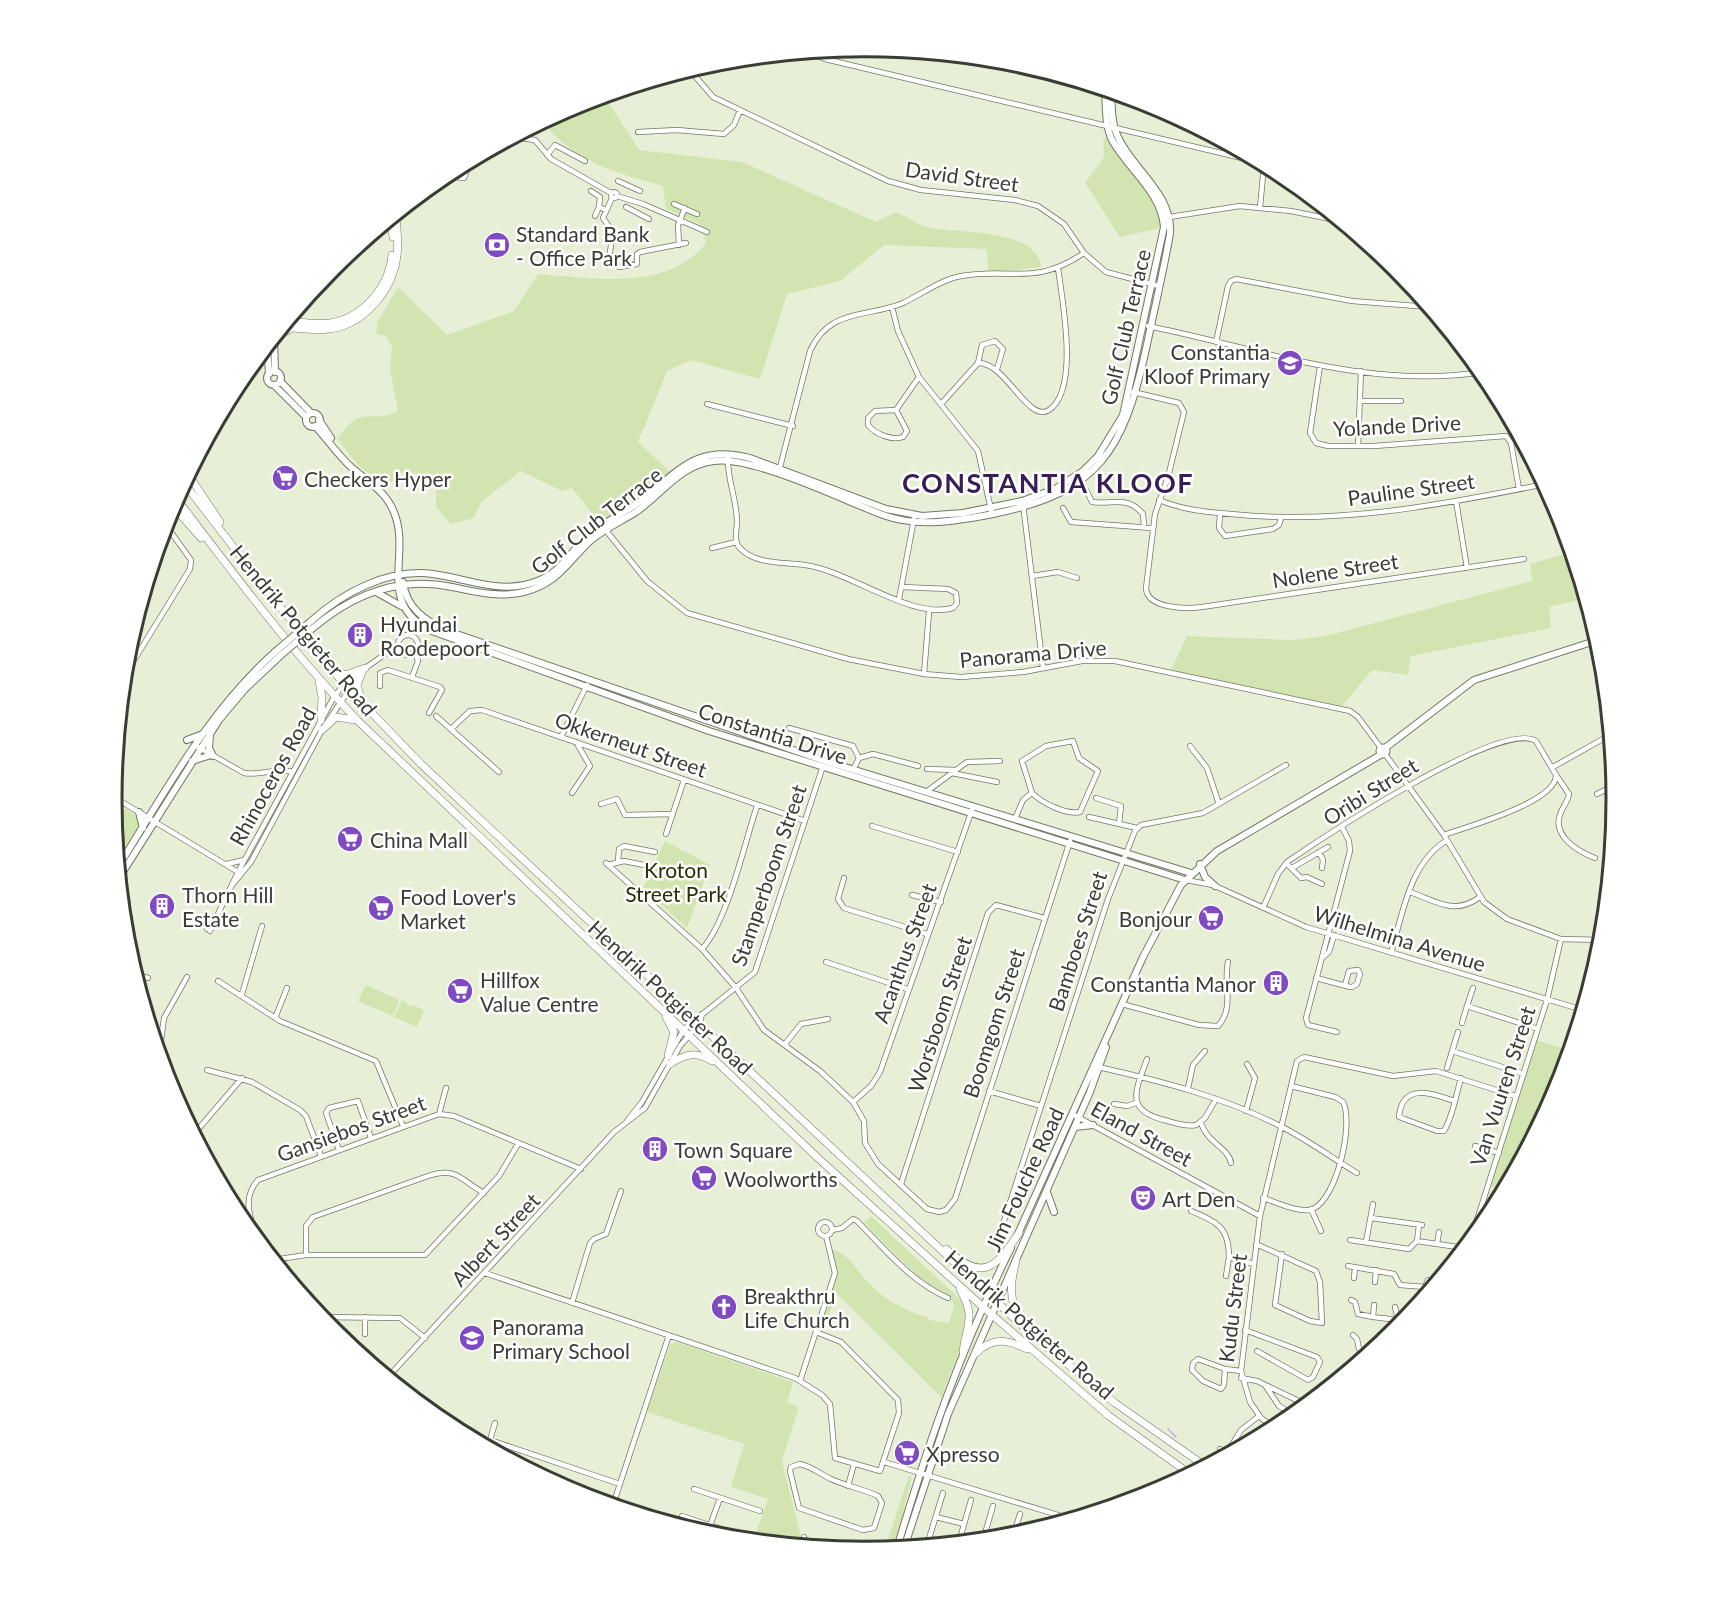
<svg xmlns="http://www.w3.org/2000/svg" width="1728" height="1598" viewBox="0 0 1728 1598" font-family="Lato,sans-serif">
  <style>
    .green { fill: #d2e5b0 }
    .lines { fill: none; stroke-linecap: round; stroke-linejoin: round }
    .stream { stroke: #bca6e2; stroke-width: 1.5 }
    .minor-casing { stroke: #717964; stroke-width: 6 }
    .tertiary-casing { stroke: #717964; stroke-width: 8 }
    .secondary-casing { stroke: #717964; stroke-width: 8 }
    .minor { stroke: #fff; stroke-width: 4.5 }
    .tertiary { stroke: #fff; stroke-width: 6 }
    .secondary { stroke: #fff; stroke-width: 7 }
    .tertiary-bridge-casing { stroke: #717964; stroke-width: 8; stroke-linecap: butt }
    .tertiary-bridge { stroke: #fff; stroke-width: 6 }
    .labels { text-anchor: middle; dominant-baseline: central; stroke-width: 5; stroke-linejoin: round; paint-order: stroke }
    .street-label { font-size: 21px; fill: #393d33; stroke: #fff }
    .poi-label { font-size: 21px; fill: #393d33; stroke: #fff; text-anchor: start }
    .park-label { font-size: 21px; fill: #243101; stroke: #fff }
    .district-label { font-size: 27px; font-weight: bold; letter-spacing: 1.5px; fill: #381e57; stroke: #fff }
    .rim { fill: none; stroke: #393d33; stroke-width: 3 }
  </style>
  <rect width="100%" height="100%" fill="#e7f0d7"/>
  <!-- green -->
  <path class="green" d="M600,96L606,99L639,150L742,162L876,222L896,212C907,217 919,226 930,228C959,233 1039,229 1041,267L988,273L987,249L884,245L840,281L787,294L760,379L691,360L667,371L638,442L670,472L616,513L598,521L572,488L562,491L521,471L481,502L474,518L451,524L436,507V478L405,471L385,487L358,465L337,439C342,434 347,425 353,421C365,411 381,422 398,411L390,369L392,346L386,336L376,334L378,321L398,287L447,335L514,311L538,274C593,278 668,292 706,243L700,224L666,209L663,186C617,173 584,165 549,130C565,107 572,105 600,96Z
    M1109,132L1151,195L1164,227L1120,237L1085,183L1104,157L1103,140Z
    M1572,552L1586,598L1549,607L1551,628L1411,656L1408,675L1372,670L1342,706L1170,672L1187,636L1293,640L1326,636L1532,581L1530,564Z
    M112,800L144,821L118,865Z
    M665,841L710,865L687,928L643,888Z
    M366,985L399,1000L393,1016L358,1001Z
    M402,1000L412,1007L413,1005L424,1010L417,1027L394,1017Z
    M1537,1040L1570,1051L1559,1087L1504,1191L1490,1186L1515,1096Z
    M871,1216L962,1301C976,1333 949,1367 942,1398L837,1294L825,1325L826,1330L820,1328C830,1297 841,1281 831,1248C854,1259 851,1264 866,1280C881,1298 905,1311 927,1317L929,1320L949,1323L954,1306L951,1297L923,1282L864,1222Z
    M677,1342L793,1382L787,1402L799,1407L782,1461L803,1545L753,1541L768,1499L731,1487L744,1444L647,1412L670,1345Z
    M909,1475L912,1478L894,1549H885Z"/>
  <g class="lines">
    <!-- stream -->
    <path class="stream" d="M1168,1429L1176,1437"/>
    <!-- minor casing -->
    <g class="minor-casing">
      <path id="minor" d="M808,52L825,59L1263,163
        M825,59L829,50
        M689,69L713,97L888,181L921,190L1015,200L1038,206L1064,224L1084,253L1106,272L1159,286
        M638,132L677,130L724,134L734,125L740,110
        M513,137L535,140L551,159L611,193
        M547,155L555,145L585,161
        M455,169L456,177L464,178L467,170L461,165
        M445,174L456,177
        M618,181L640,191
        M591,191L600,197L599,207L606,210
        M611 195a3 3 0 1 1 6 0a3 3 0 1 1-6 0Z
        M617,196L643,204L707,232
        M674,204L697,214
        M626,207L649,219
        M1260,208L1264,164
        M595,216L599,207
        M1163,218L1240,206L1291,211L1340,221
        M679,245L678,225L685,208
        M610,252L613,232L603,218L612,198
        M619,267L637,264V254L640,252L686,243
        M892,307L898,331L919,377L978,451L992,514
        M1148,326C1257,348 1369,390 1482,372
        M1216,342L1228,286L1231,281L1236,279L1352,301L1429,307
        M978,363L982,345L995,341L1003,349L997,369
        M1320,366L1310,433L1316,443L1328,446H1374L1506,436L1511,443L1519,489
        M1133,392L1179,403L1184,412L1168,477L1155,514L1146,588C1147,609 1186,609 1202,607L1524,559
        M1360,401H1401
        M707,404L793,426
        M941,404L978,363C1006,362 1028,424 1049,410C1080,390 1062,299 1058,268
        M896,410L907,431L903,437C892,441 875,434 868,425V418L875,411L896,410L919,377
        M1358,446L1361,371
        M728,454C726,478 737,498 737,522C737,530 733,541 740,548C755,565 786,562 805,565C850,571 911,620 953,608L957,603L956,593L948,589L902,587
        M779,471L810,351C830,307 868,318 903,303C922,294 940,280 961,276C1011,267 1034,287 1084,253
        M1086,490L1092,502C1113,505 1127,495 1143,514L1144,527
        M1159,500C1183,510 1206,512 1231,514C1337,525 1442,505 1545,484
        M1456,501L1467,568
        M1023,504L1043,668
        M1063,508L1071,522L1152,528
        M1220,513L1219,528L1225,536L1273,529L1279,525L1281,518
        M604,528L647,581L687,613L848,659L924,674L961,677L1023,672L1082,661H1115L1350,711L1358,717L1381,748
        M712,548L736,542
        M1032,576L1058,572L1077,578
        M899,599L914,519
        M398 645a10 10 0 1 1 20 0a10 10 0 1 1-20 0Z
        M364,669L398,645
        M924,674L929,612
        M412,677L418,661L415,652
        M123,678L190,569L191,560L165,524
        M380,686V673L388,670L440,687L442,690L429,713
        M436,716L499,772
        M789,728L853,746L859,758
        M451,729L470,711L482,710L805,821
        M561,737L587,685
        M1190,746L1207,768L1219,804
        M198,747L244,773C261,776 276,767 293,772
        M1385,754L1444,835L1484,902L1507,919L1561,939L1603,940
        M1553,767L1610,735
        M927,769L956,770
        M853,770L859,758L873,754L918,766
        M952,773L997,782
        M1556,775L1569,794C1568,802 1562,807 1560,815C1552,836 1579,852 1595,858
        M926,792L967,762L1000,761
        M572,793L590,766L576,742
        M1597,794L1615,785
        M112,796L238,872
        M1096,798L1121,806L1119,824
        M601,804L617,799L625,815L673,814
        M1089,817L1137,828
        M1015,819L1023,800L1032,793C1042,803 1066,815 1080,812L1098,771L1079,758L1073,741L1046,746L1022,761L1032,793
        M872,826L958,852
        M666,834L684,780
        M1319,852L1323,860L1322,868
        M618,861L619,849L624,846L655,852
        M606,863L702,949L736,988L764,1030L820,1071L853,1102L864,1121L865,1143L878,1164L927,1209L939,1212L946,1210L955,1199L1070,841
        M1286,863L1301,878L1307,877L1322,884
        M227,864L244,860
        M608,865L624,861L649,866
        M1292,868L1328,847
        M844,878L838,899L844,908L927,934
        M1186,880L1213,885
        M232,885L251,862L322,730L357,678
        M1213,885L1306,927L1583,1010
        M1410,892C1436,901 1454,916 1480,897
        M912,895L941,902
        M1263,908L1278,874L1287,862C1322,838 1501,719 1536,741L1556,775C1557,802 1466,827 1444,835
        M217,916L238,872L334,697L344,684L357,676
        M207,929L213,917
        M210,931L216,919
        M702,949C728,921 744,844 757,806
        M1391,953C1403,913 1409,864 1447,840
        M1322,958L1329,952L1334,935
        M826,962L907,989
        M134,974L148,978
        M1316,978L1350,987H1352L1357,984L1360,974L1358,970L1349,971L1345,985
        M218,981L280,1021L376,1061L403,1126
        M242,994L262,926
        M1122,1004L1199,1025L1218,1026C1235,1008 1223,983 1228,962
        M1467,1006L1473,988
        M275,1018L287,988
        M1462,1023L1467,1006L1538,1029
        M1337,1032L1308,1025L1306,1018L1350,851L1349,841L1342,827
        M785,1044L801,1024L828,1019
        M1452,1051L1524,1074
        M159,1055L164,1018L187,977
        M1147,1059C1136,1090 1124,1110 1164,1120C1175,1123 1186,1127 1196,1125L1205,1118L1216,1099
        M1098,1067C1161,1081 1224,1097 1282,1127C1308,1140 1332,1158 1357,1173
        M1447,1068L1458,1032
        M207,1070L252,1082L300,1110L306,1116L321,1156
        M1188,1088L1193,1065L1205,1051
        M989,1091L1041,1106
        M1454,1101C1432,1093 1402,1082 1399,1117L1437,1131H1444C1453,1116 1456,1095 1461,1078
        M853,1102L871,1086L880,1072L972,810
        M1114,1104L1127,1106L1136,1103
        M1246,1111L1255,1078L1247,1064
        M439,1114L446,1088
        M1072,1114L1260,1216
        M627,1121L642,1102L684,1029L755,972L823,766
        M1201,1123C1207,1143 1229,1148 1231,1163
        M194,1134L242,1078
        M1475,1146L1499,1153
        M339,1150L326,1113L329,1108L358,1101L371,1138
        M901,1184L988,913L996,905L1044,918
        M1263,1198C1276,1202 1300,1214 1313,1209C1337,1198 1354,1124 1343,1102L1335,1097L1291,1086
        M1311,1209L1321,1231
        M1191,1211C1217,1222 1229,1227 1229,1257
        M1371,1218L1422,1225
        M818 1229a7 7 0 1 1 14 0a7 7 0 1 1-14 0Z
        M1003,1224L1108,899L1135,831L1141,825L1203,813L1286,765
        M832,1230L842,1228L853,1219L857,1221C885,1249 911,1282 948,1298
        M257,1240C251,1218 241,1199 258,1180L439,1114L454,1116L581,1169
        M1350,1240L1409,1249L1417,1241L1464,1248
        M1417,1241L1419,1225
        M1366,1242L1373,1204
        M1470,1242L1547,1000L1561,939
        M1256,1244L1316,1271L1320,1282L1322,1323L1310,1321L1275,1305L1282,1254
        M1437,1244L1439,1232
        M306,1255V1226L313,1217L428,1176C458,1166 461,1181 484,1193
        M273,1260L306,1255H425L499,1176L518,1144
        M1348,1266L1394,1274L1400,1285L1425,1287L1428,1280H1438
        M485,1273L795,1378L822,1395L830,1404L835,1458L880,1471L899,1413L898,1400L841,1342L816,1332
        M1226,1276L1229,1257L1254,1264
        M1354,1278L1355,1267
        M1375,1282L1376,1270
        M1351,1300L1355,1302L1358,1314L1373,1317
        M572,1303L590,1243L594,1239L606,1234L621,1191
        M1374,1305L1373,1317L1398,1320
        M1395,1307L1398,1320L1404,1321
        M320,1317L400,1318L425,1338
        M365,1317V1334
        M1245,1330L1317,1357L1320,1362L1313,1377L1308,1380L1257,1351
        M1353,1335L1357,1339L1359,1349L1367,1355
        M1375,1341L1380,1345
        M1225,1369L1198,1359L1193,1363L1192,1370L1203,1381L1221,1389L1224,1385L1225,1369L1241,1371
        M388,1377L614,1132L645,1108L680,1046L700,1023L702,1014
        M1241,1378L1257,1381L1305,1404
        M800,1381L835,1273L826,1236
        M1335,1381L1341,1371L1349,1370
        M1265,1385L1279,1406L1294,1415
        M1275,1428L1261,1418L1250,1402L1241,1371L1260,1216L1297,1061L1304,1057L1393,1076L1436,1071L1515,1096
        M490,1440L620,1484
        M1235,1440L1243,1445
        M488,1447L495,1423
        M1220,1449L1228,1454
        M1227,1453L1241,1430L1259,1416
        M884,1462L1071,1519
        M800,1464C813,1467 820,1474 831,1479C846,1486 863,1489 878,1496L882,1503L874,1528L863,1530L799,1508L790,1471L791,1467Z
        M848,1486L854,1464
        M694,1489L760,1511
        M613,1505L669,1335
        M682,1516L745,1537
        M936,1517L964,1524
        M1035,1530L1037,1523
        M707,1534L720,1498
        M1013,1536L1020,1514
        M804,1537L807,1546
        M983,1540L993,1506
        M959,1542L971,1500
        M927,1545L943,1493"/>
    </g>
    <!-- tertiary casing -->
    <g class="tertiary-casing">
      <path id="tertiary" d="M274,337L275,372
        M267,346L269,374
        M267 378a7 7 0 1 1 14 0a7 7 0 1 1-14 0Z
        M280,381L311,413
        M274,385L306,417
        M306 420a7 7 0 1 1 14 0a7 7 0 1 1-14 0Z
        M319,420L331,438
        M315,426C327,439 338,455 351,467C366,480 385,491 393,510C413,553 375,601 429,630L709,731L1185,880
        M403,582C406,607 424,620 445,630L825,761L1191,873
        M376,592L401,606
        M310,622C342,593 388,568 433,574C471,579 502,596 540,580C561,571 570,553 586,537C600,524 619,516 635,505C677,475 692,443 750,458L886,509L922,516L963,513L1022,501L1055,489L1083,471L1098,456L1123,415L1164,227C1162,193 1128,169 1112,140C1105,126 1106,105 1105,89
        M313,628C353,594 400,576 452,587C475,592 500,598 524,592C557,584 566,564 589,542C602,530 620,522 636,512C662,494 680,465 714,461C751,455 843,500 883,515C919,528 956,521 993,514C1100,492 1123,451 1146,349C1154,311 1163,273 1170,234C1173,194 1133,170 1118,137C1111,123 1112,106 1111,91
        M210,736L209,748L213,756
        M187,740L200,735
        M1379.5 751a3.5 3.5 0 1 1 7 0a3.5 3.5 0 1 1-7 0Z
        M1385,748L1474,680L1598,640
        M192,761L211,755
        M139,812L143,828
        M1200,864L1205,877L1215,886
        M118,867C165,792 209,710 276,651
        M119,878L219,720L245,689L281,655
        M1075,1127L1093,1125
        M1047,1192L1054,1212
        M1017,1236L1143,957L1181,885L1217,851L1382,754
        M897,1548C929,1441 961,1348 1011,1248
        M904,1548L948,1414L1090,1092L1106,1047"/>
    </g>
    <!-- secondary casing -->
    <g class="secondary-casing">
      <path id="secondary" d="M391,219L393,237
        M288,321C302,322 316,325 330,323C363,318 389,287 392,255
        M282,327C298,328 314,331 329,329C359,326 386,298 394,270C400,252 397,232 396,214
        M274,344L280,335L292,328
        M188,474L220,522
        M184,483L271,596L344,684L421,764L1029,1332L1115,1403L1205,1466
        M176,498C234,574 291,651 358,721L819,1159L983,1307L1109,1416L1190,1474
        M172,505L201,538
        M336,671L346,675L365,668
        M319,681L322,697L321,720
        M361,699L357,685L363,670
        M322,730L336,717L355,720
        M666,1017L674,1032L668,1056
        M670,1064C685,1054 696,1051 712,1061
        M946,1249C983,1282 995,1269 1019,1233
        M1016,1261C1010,1284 1008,1300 1022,1320
        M960,1289C976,1318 967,1322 963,1352
        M975,1354C992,1337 1006,1339 1027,1349"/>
    </g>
    <!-- minor -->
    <use href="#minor" class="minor"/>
    <!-- tertiary -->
    <use href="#tertiary" class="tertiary"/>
    <!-- secondary -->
    <use href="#secondary" class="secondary"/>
    <!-- tertiary-bridge casing -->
    <g class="tertiary-bridge-casing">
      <path id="tertiary-bridge" d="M276,651L310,622
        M281,655L313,628"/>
    </g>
    <!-- tertiary-bridge -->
    <use href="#tertiary-bridge" class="tertiary-bridge"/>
  </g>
  <!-- icons -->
  <defs>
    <g id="bank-disc" transform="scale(1.35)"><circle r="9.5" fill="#804bc2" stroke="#fff"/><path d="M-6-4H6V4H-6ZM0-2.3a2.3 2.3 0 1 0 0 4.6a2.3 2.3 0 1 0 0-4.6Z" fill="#fff"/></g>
    <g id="school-disc" transform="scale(1.35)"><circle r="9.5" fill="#804bc2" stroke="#fff"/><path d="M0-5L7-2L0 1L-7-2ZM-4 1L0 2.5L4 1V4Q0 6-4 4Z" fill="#fff"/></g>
    <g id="supermarket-disc" transform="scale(1.35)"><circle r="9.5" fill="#804bc2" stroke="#fff"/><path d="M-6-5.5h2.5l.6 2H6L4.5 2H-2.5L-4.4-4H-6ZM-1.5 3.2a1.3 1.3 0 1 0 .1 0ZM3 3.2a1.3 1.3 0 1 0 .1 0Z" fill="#fff"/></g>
    <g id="building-disc" transform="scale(1.35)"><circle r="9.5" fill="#804bc2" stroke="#fff"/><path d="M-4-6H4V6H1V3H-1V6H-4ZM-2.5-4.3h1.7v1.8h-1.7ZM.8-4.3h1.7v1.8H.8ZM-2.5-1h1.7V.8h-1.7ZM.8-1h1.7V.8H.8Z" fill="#fff"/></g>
    <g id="theatre-disc" transform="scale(1.35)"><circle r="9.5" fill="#804bc2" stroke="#fff"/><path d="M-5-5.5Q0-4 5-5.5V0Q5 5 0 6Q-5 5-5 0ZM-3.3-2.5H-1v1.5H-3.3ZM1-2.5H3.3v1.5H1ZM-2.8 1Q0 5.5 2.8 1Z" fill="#fff"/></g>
    <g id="church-disc" transform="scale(1.35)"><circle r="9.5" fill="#804bc2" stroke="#fff"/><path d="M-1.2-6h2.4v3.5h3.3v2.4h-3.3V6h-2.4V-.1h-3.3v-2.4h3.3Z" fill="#fff"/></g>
  </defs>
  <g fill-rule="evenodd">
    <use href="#bank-disc" x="497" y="245"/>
    <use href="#school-disc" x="1290" y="363"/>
    <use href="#supermarket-disc" x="285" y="478"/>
    <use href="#building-disc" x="360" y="635"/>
    <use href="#supermarket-disc" x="350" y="839"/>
    <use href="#building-disc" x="162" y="906"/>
    <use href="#supermarket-disc" x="381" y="908"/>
    <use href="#supermarket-disc" x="1211" y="918"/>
    <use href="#building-disc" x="1276" y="983"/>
    <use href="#supermarket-disc" x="460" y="991"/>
    <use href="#building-disc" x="655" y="1149"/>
    <use href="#supermarket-disc" x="704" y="1178"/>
    <use href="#theatre-disc" x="1143" y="1198"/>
    <use href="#church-disc" x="724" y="1307"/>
    <use href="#school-disc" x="472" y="1338"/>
    <use href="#supermarket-disc" x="907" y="1453"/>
  </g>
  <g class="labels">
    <!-- street labels -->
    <g class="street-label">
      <text transform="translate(962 176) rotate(8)">David Street</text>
      <text transform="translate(1125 327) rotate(-77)">Golf Club Terrace</text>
      <text transform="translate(1397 425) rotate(-3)">Yolande Drive</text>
      <text transform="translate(1411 489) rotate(-8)">Pauline Street</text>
      <text transform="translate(596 520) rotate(-38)">Golf Club Terrace</text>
      <text transform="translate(1335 570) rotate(-9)">Nolene Street</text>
      <text transform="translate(304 630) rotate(50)">Hendrik Potgieter Road</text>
      <text transform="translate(1033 653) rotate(-5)">Panorama Drive</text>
      <text transform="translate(773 733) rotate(18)">Constantia Drive</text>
      <text transform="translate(631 744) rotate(19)">Okkerneut Street</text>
      <text transform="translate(272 776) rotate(-61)">Rhinoceros Road</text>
      <text transform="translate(1370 791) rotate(-32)">Oribi Street</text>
      <text transform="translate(768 875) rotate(-71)">Stamperboom Street</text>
      <text transform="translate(1400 938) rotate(17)">Wilhelmina Avenue</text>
      <text transform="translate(1077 941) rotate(-72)">Bamboes Street</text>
      <text transform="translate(904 953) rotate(-70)">Acanthus Street</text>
      <text transform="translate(671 997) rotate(43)">Hendrik Potgieter Road</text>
      <text transform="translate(939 1014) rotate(-72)">Worsboom Street</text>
      <text transform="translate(993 1023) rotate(-72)">Boomgom Street</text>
      <text transform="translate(1502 1086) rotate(-72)">Van Vuuren Street</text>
      <text transform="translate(351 1128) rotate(-20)">Gansiebos Street</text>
      <text transform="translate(1142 1133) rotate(29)">Eland Street</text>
      <text transform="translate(1024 1179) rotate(-65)">Jim Fouche Road</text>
      <text transform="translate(495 1239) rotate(-47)">Albert Street</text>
      <text transform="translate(1232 1308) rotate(-83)">Kudu Street</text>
      <text transform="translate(1030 1324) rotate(41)">Hendrik Potgieter Road</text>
    </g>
    <!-- poi labels -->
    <g class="poi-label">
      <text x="516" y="233">Standard Bank<tspan x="516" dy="24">- Office Park</tspan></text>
      <text x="1270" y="351" text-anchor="end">Constantia<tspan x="1270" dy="24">Kloof Primary</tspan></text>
      <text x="304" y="478">Checkers Hyper</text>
      <text x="380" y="623">Hyundai<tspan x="380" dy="24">Roodepoort</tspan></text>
      <text x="370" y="839">China Mall</text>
      <text x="182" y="894">Thorn Hill<tspan x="182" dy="24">Estate</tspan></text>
      <text x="400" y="896">Food Lover's<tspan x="400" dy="24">Market</tspan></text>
      <text x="1192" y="918" text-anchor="end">Bonjour</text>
      <text x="480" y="979">Hillfox<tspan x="480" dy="24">Value Centre</tspan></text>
      <text x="1256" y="983" text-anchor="end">Constantia Manor</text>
      <text x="674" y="1149">Town Square</text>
      <text x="724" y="1178">Woolworths</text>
      <text x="1162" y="1198">Art Den</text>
      <text x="744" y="1295">Breakthru<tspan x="744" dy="24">Life Church</tspan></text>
      <text x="492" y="1326">Panorama<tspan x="492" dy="24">Primary School</tspan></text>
      <text x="926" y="1453">Xpresso</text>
    </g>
    <!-- park labels -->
    <g class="park-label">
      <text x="676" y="869">Kroton<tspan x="676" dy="24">Street Park</tspan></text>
    </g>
    <!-- district labels -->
    <g class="district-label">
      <text x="1048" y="482">CONSTANTIA KLOOF</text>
    </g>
  </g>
  <!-- crop -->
  <path d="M0 0H1728V1598H0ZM122 799a742 742 0 1 1 1484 0a742 742 0 1 1-1484 0Z" fill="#fff" fill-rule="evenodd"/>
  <path class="rim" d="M122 799a742 742 0 1 1 1484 0a742 742 0 1 1-1484 0Z"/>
</svg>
